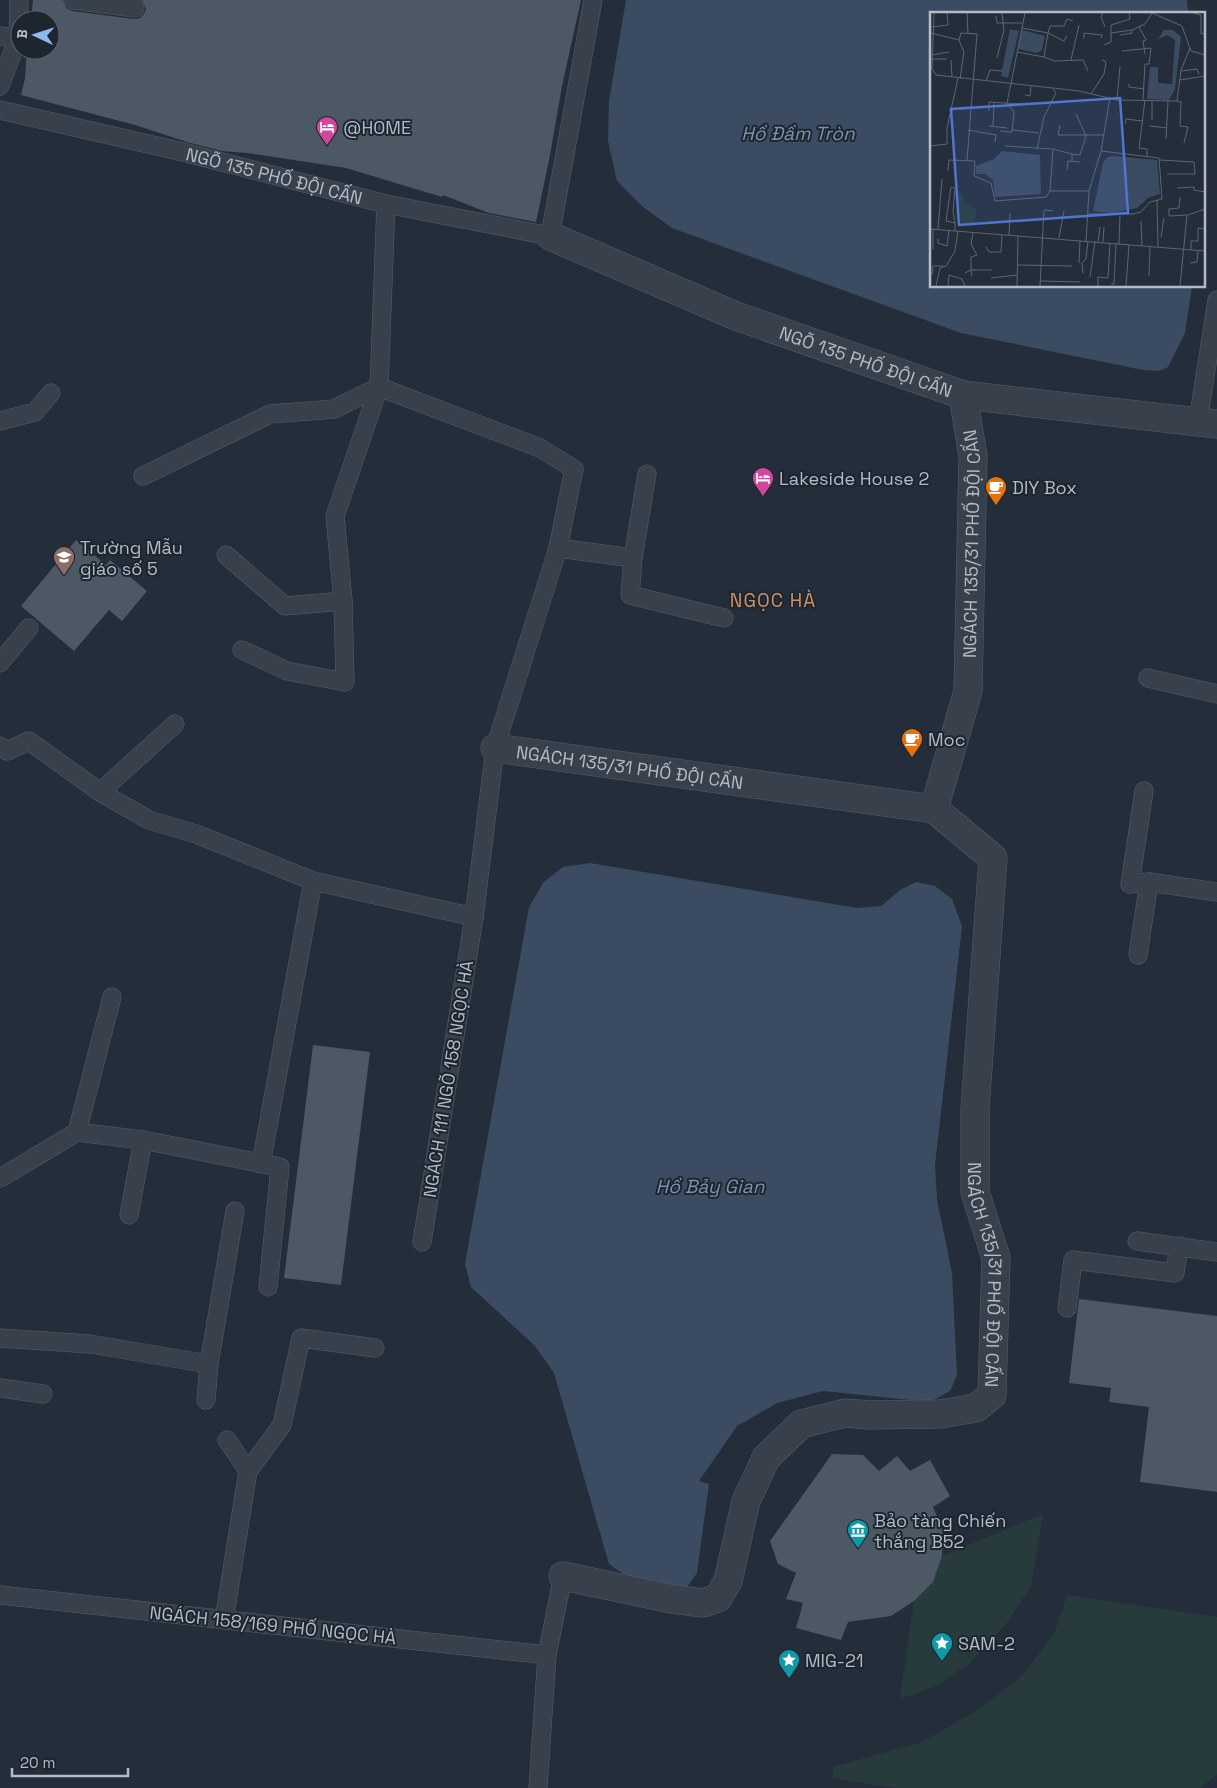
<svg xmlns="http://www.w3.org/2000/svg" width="1217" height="1788" viewBox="0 0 1217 1788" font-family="'Space Grotesk',sans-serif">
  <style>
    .green { fill: #273b3c }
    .water { fill: #3b4c62 }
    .building { fill: #4d5865 }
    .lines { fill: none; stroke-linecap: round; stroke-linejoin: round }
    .lane-casing { stroke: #565e68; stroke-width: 19 }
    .street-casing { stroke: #565e68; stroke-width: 29 }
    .lane { stroke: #38404b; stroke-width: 18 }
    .street { stroke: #38404b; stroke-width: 28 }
    .labels { text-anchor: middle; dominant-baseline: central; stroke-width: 4; stroke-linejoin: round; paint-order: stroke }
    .poi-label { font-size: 18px; fill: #b3bbc6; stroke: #1d252f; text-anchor: start }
    .street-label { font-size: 18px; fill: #b3bbc6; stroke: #1d252f }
    .water-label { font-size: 19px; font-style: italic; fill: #7d92ac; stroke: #1d252f }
    .neighbourhood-label { font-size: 19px; letter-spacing: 1px; fill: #cd9167; stroke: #1d252f }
    .inset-road { fill: none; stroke: #5d6672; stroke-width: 1 }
    .view { fill: #5274d2; fill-opacity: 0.15; stroke: #5274d2; stroke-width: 2.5 }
    .inset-edge { fill: none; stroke: #b3bbc6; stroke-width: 2.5 }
  </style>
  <rect width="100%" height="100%" fill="#242e3a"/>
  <!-- green -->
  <path class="green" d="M1043,1514L1031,1586L1007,1623L970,1663L934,1687L900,1699L914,1601L933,1582L942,1556Z
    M1067,1595L1217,1617V1775L1200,1788H897L832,1778L833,1767L922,1742L973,1713L1021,1677L1054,1634Z"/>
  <!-- water -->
  <path class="water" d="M626,0H1187L1188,14H931V286H1192L1185,333L1168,367L1159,371L1143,370L961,333L672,228L642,206L617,181L608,141L609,101Z
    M590,863L857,908L881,906L900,890L916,882L935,886L952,899L962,926L935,1165L937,1200L952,1273L957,1375L950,1391L930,1402L823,1391L777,1403L737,1426L699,1481L709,1484L697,1573L687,1587L670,1591L628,1577L609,1564L554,1373L535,1346L471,1287L465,1264L529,907L543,883L563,867Z"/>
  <!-- building -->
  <path class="building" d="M33,0H63L66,8L72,11L134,19L140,18L144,14L146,9L142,0H581L562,86L550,155L536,222L489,213L443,195L442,197L346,168L247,153L222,151L187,142L135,125L21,95L25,78L27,50H50V20H31Z
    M76,540L106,565L110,560L147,591L122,621L109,610L74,651L21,606Z
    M313,1045L370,1052L341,1285L284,1278Z
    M1079,1299L1217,1316V1492L1140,1482L1149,1407L1109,1402L1111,1388L1069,1383Z
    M832,1454L863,1455L879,1471L897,1456L910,1471L930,1460L950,1496L933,1507L943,1531L942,1556L933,1582L914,1601L891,1616L848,1622L841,1640L796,1628L803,1603L786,1599L796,1573L778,1564L770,1541Z"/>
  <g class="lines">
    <!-- lane casing -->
    <g class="lane-casing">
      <g id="lane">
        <path d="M73,0L135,8"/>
        <path d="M0,36L18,38"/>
        <path d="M0,86L18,38L19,0"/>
        <path id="s1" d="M0,110L183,152L386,204L550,236L593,0"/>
        <path d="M0,421L35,412L51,393"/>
        <path d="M1198,421L1217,300"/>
        <path d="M647,474L633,558L630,595L724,618"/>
        <path d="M143,476L270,414L334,409L379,387L540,448L574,469L558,548"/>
        <path d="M226,555L285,606L343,601"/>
        <path d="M242,650L287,671L345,682L343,601L335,516L379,387L386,204"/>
        <path d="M0,663L29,628"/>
        <path d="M1148,678L1217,694"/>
        <path d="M0,746L7,751L29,741L100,792L149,820L196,834L313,881L474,917"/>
        <path d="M1144,791L1130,884L1149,882L1217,892"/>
        <path d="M100,792L175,724"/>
        <path d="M1138,955L1149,882"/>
        <path d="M77,1132L112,997"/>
        <path d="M261,1164L313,881"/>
        <path d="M0,1178L77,1132L143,1140L280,1167L268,1287"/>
        <path d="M129,1215L143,1140"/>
        <path d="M1137,1241L1217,1252"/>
        <path d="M422,1242L474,917L495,748L558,548L633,558"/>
        <path d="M1067,1308L1073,1260L1175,1273L1179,1246"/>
        <path d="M0,1338L90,1344L209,1364"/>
        <path d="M0,1388L43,1394"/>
        <path d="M206,1400L209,1364L235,1211"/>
        <path d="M227,1440L248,1471"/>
        <path d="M0,1595L547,1655"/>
        <path d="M224,1620L248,1471L282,1425L301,1338L375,1348"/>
        <path d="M538,1788L547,1655L563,1576"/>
      </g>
    </g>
    <!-- street casing -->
    <g class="street-casing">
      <g id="street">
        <path id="s2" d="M550,236L736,316L963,395L1217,424"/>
        <path id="s3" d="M495,748L934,809L993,858L975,1109V1192L996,1258L992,1395L976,1408L940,1414L869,1415L845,1413L801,1424L766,1458L746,1501L728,1581L718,1598L703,1603L672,1599L563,1576"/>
        <path id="s4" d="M934,809L968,691L973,456L963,395"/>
      </g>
    </g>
    <!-- lane -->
    <use href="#lane" class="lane"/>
    <!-- street -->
    <use href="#street" class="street"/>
  </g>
  <!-- icons -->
  <defs>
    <g id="hotel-pin" transform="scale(1.125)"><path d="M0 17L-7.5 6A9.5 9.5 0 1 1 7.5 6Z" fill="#d1479c" stroke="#1d252f"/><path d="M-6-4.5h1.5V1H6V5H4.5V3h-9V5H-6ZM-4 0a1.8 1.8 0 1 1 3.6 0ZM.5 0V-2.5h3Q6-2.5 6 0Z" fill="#fff"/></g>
    <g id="cafe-pin" transform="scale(1.125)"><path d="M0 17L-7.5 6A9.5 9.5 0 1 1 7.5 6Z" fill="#e8710a" stroke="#1d252f"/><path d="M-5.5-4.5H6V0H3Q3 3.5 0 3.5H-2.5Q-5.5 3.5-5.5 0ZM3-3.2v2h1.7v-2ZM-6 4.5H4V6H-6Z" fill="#fff"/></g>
    <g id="school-pin" transform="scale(1.125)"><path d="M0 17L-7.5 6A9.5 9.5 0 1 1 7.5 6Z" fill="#8d6e63" stroke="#1d252f"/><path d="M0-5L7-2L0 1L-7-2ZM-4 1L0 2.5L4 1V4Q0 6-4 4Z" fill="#fff"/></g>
    <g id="museum-pin" transform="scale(1.125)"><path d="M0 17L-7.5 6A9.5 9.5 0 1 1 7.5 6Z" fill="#0f9aa8" stroke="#1d252f"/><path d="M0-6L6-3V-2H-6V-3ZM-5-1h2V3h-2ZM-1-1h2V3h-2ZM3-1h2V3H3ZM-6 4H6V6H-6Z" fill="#fff"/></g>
    <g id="sight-pin" transform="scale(1.125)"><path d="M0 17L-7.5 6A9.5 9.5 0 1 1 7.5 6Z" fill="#0f9aa8" stroke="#1d252f"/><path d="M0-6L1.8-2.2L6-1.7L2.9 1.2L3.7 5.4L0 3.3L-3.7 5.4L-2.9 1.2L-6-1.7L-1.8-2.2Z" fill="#fff"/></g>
  </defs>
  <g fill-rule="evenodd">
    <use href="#hotel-pin" x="327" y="127"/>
    <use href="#hotel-pin" x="763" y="478"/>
    <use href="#cafe-pin" x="996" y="487"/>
    <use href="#school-pin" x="64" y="557"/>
    <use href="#cafe-pin" x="912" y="739"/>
    <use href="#museum-pin" x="858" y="1530"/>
    <use href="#sight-pin" x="942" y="1643"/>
    <use href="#sight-pin" x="789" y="1660"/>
  </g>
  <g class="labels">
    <!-- poi labels -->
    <g class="poi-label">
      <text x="343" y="127">@HOME</text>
      <text x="779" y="478">Lakeside House 2</text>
      <text x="1012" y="487">DIY Box</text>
      <text x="80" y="547">Trường Mẫu<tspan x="80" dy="21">giáo số 5</tspan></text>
      <text x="928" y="739">Moc</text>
      <text x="874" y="1520">Bảo tàng Chiến<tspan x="874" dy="21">thắng B52</tspan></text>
      <text x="958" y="1643">SAM-2</text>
      <text x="805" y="1660">MIG-21</text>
    </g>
    <!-- street labels -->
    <g class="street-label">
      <text stroke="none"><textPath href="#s1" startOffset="282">NGÕ 135 PHỐ ĐỘI CẤN</textPath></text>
      <text stroke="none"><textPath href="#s2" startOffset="340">NGÕ 135 PHỐ ĐỘI CẤN</textPath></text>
      <text stroke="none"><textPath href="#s4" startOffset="270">NGÁCH 135/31 PHỐ ĐỘI CẤN</textPath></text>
      <text stroke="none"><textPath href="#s3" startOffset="136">NGÁCH 135/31 PHỐ ĐỘI CẤN</textPath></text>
      <text transform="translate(448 1079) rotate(-81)">NGÁCH 111 NGÕ 158 NGỌC HÀ</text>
      <text stroke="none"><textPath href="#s3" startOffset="939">NGÁCH 135/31 PHỐ ĐỘI CẤN</textPath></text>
      <text transform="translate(273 1625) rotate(6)">NGÁCH 158/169 PHỐ NGỌC HÀ</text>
    </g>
    <!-- water labels -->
    <g class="water-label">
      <text x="798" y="133">Hồ Đầm Tròn</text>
      <text x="710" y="1186">Hồ Bảy Gian</text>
    </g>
    <!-- neighbourhood labels -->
    <g class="neighbourhood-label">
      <text x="773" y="600">NGỌC HÀ</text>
    </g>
  </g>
  <!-- overview -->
  <g transform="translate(930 12)">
    <rect width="275" height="275" fill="#242e3a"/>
    <path d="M28,176L35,189L46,197L45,214L31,213L25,205Z" fill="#273b3c"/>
    <path d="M80,17L89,19L78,66L71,64ZM92,18L115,24L112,38L107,41L88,37ZM234,18H243L251,25L245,77L239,88L217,87L220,55H228V71L242,72L245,28L237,23L228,27ZM72,139L110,143L111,182L65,185L63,168L55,162H46V154L64,147ZM185,144L227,148L230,182L218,186L207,196L182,201L163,199L173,151L177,145Z" fill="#3b4c62"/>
    <path class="inset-road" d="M4,1L2,57L6,63L149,79L187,88L247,89M37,1L38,22M173,1L171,5L175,15M222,1L252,14L261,39L275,43M263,1L271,3V22L275,21M66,4L67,11H92M2,15L18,13L17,1M209,15L216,28L213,29L215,42M1,21L29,28L34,40L30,67M181,21L202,18M190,23L202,21V18L215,12L222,1M137,24L134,29L118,21L120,14H134L137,7L143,9M154,27V21L172,23L171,26M29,28L31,21L47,22L37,148M174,33L181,30V13L200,7L199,1M192,39L221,36L219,52H215L213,88M87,40L114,45L118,21L92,16M2,43L19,40M114,45L124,49L153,48L158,59M67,46L74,18L72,1M1,47H17M21,48L22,65M141,48L149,13M251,59L267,57L269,62M250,68L275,64M56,69L60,58L72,59M199,72V75L214,77M161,82L174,62L176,50L172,48M95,83L100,84L101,74M187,88L190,54M215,88L209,136L217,137V144M247,89L251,90L250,114L258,115L254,131M247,89L251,58L260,36M59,99V90L90,92M222,108V89M195,112L196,107L212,109M130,113L128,123H173M59,114L77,116M63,114L64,91M220,114L237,116M38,118L66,123L65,130M82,118L109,121M70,119L82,120L84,100L77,91L95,1M236,127L238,89M0,134L17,132V116L28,66M75,134L123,137L142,142V149M107,137L114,105L126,81L123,77M142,142L150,143L156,124L146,102M230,148L264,150L265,162H237M137,158L138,149L150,150M18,159L19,148L45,149L44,164L61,171L65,189L116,185L120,179L123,137M247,176L264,175V178L275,180M120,179H159M227,188L228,235M158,202H203L211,200L220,190L232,187L229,146L171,139M258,203L275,197M211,209L212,234M0,217L275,239M3,217V237M8,217L12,167M25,219V211L23,200L25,176L21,175L16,209L25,211M79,223L80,201M231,225L234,206M129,226L134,199M8,227V231L17,234L19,218M156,229L159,179L171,139L180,85M168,230L170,215M173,230L174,215M189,232L190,204M56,235L59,240H71L72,223M261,238V229H268V216L275,217M149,251L150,228M260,251L267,250L268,238M87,253L142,254M16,254L25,239L28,219M35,261L41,258V245L47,243L41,232L43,220M153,261L152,251L156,247L158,229M2,263L3,254H13M42,264L41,258H62M219,264L220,234M160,265L165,229M61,266L87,263M110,269L150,270M181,272H184L186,231M6,274L10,256L16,254M18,274L19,263L32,267L35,274M87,274L88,224M110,274L114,198L123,199M168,274V265L178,266L180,231M196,274L199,233M250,274L257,203L239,204V197L249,196L250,185"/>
    <path class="view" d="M190,86L198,201L29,213L21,97Z"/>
    <rect width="275" height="275" class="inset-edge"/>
  </g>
  <!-- north arrow -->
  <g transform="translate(35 35) rotate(274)"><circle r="24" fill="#1d252f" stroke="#59616b"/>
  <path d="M0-4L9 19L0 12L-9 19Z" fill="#8eb6f1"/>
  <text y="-8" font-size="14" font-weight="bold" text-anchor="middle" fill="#b3bbc6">B</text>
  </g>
  <!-- scale -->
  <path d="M12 1768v8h116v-8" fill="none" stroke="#b3bbc6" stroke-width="2.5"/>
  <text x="20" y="1768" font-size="15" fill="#b3bbc6" stroke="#1d252f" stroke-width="4" paint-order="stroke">20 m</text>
</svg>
